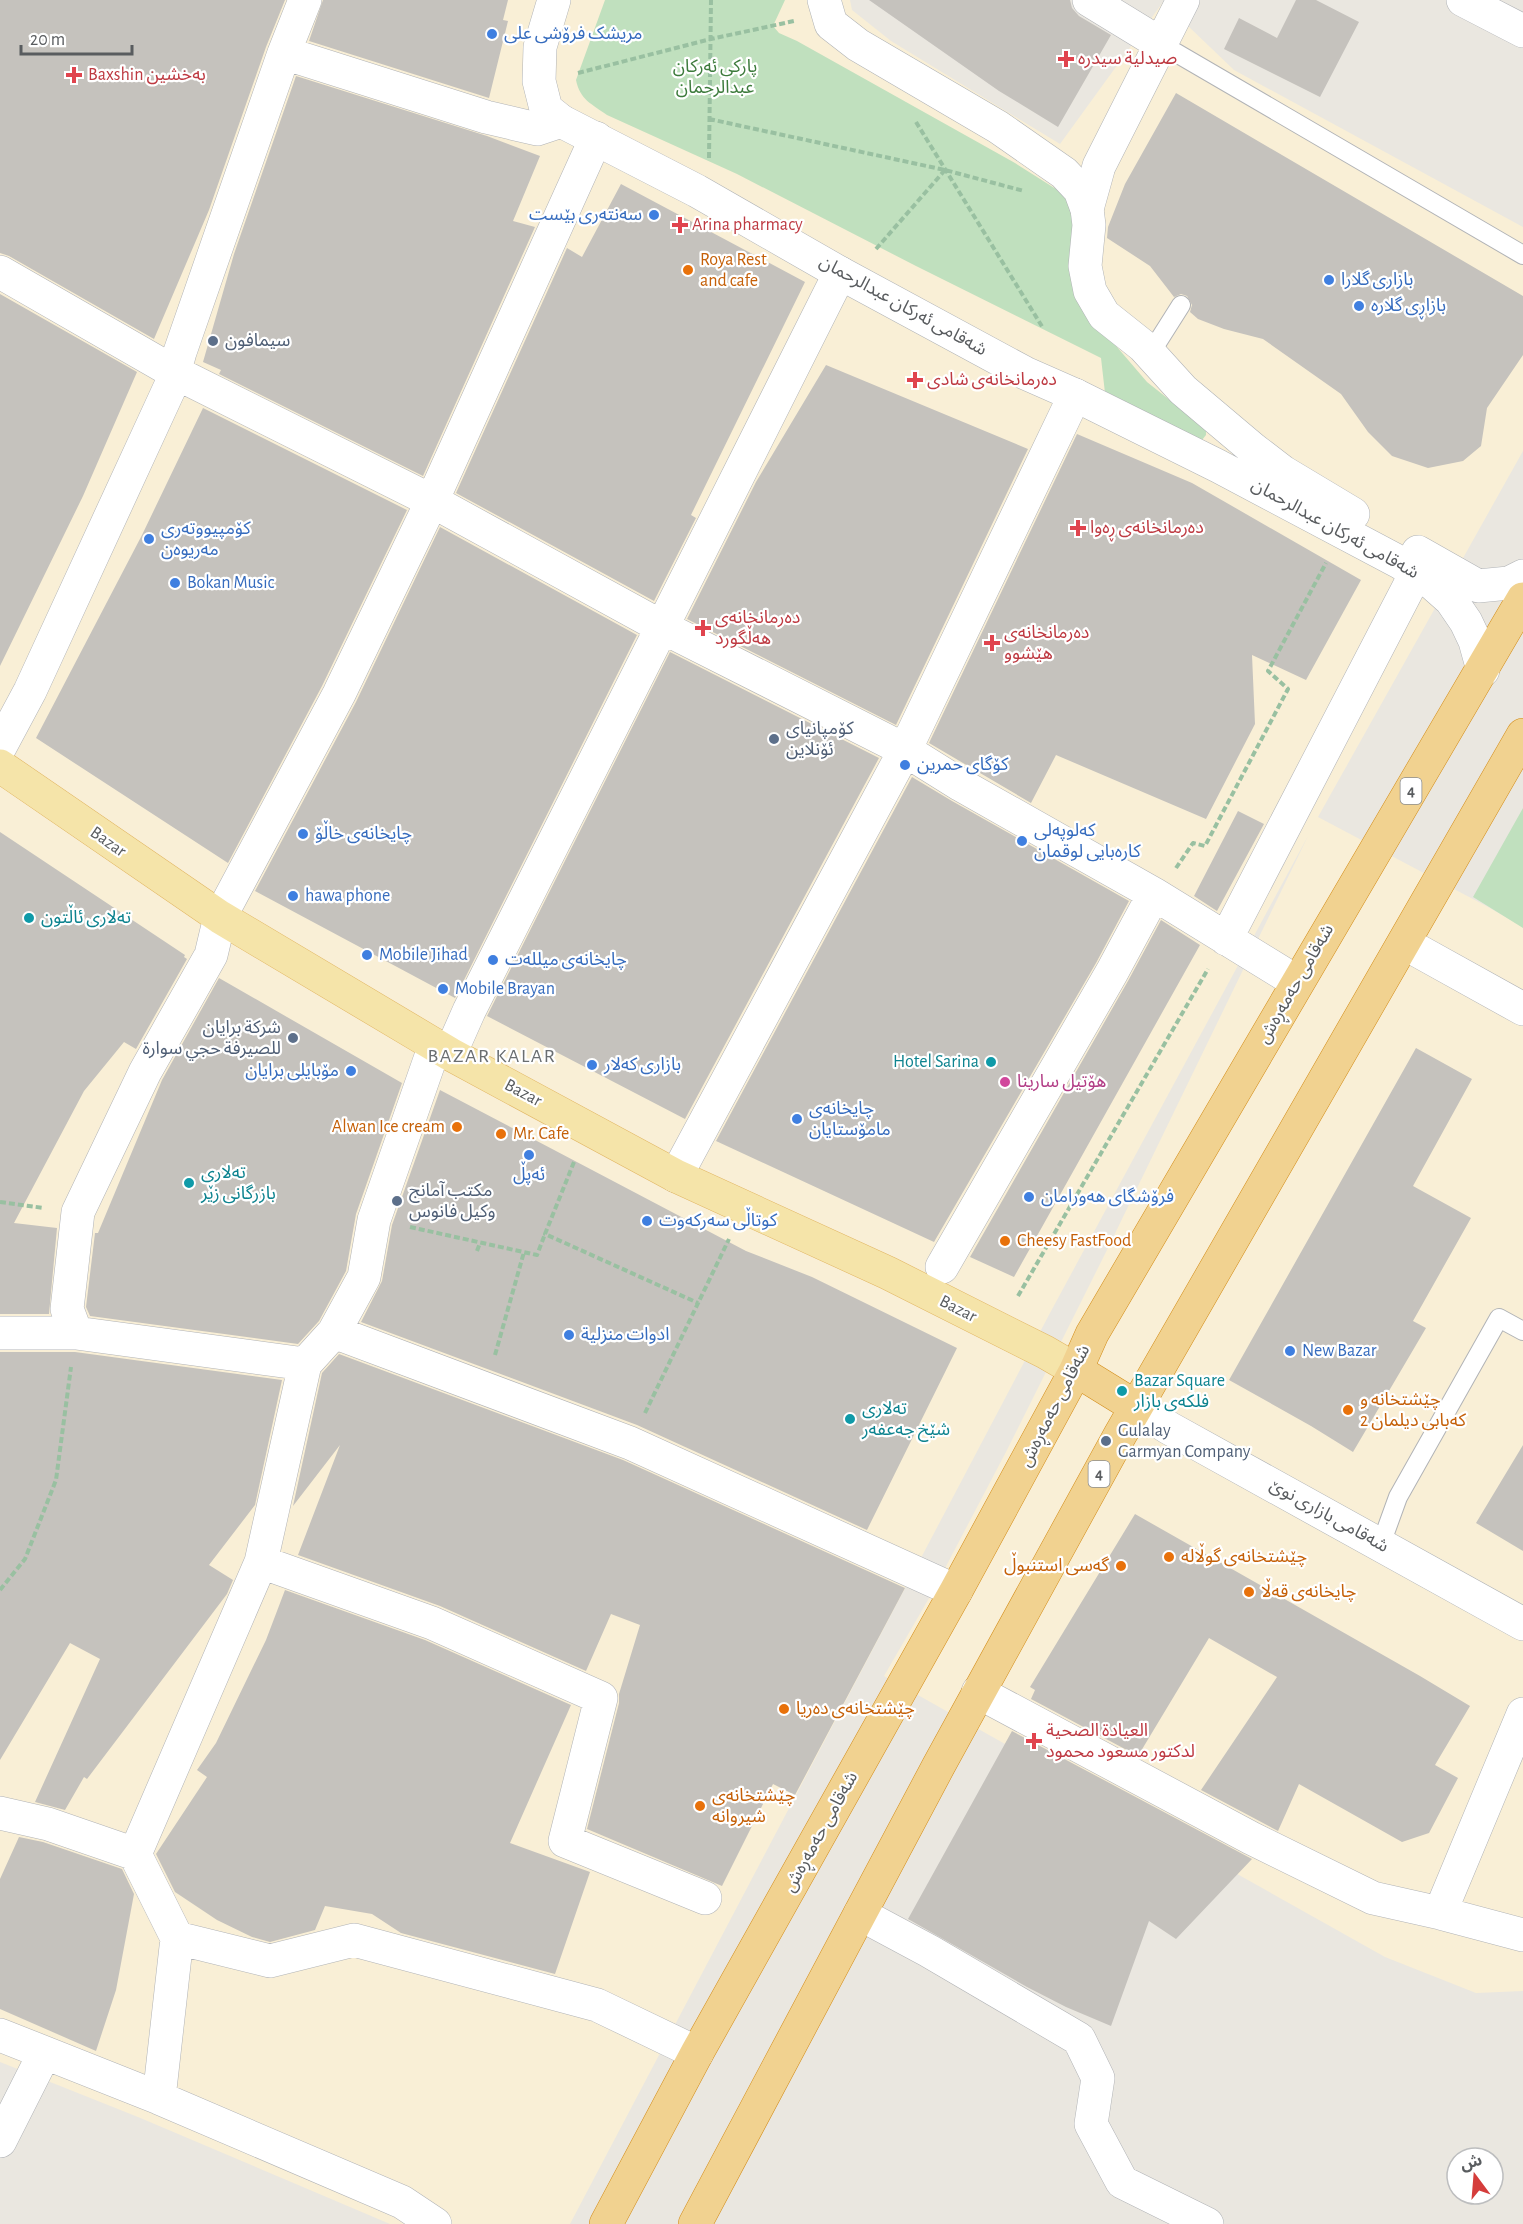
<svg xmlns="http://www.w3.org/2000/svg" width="1523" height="2224" viewBox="0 0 1523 2224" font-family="'Alegreya Sans','Noto Sans Arabic',sans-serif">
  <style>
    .commercial { fill: #f9efd6 }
    .green { fill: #c0e0be }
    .building { fill: #c5c2bd }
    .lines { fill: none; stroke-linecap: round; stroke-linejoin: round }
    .lane-casing { stroke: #b1b3b6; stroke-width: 20 }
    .street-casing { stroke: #b1b3b6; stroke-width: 34 }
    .secondary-casing { stroke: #b0b3b6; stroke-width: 34 }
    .primary-casing { stroke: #e1b562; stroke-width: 34 }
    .highway-casing { stroke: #d38c17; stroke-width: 34 }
    .path { stroke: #99c0a1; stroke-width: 4; stroke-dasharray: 6 3; stroke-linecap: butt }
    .lane { stroke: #fff; stroke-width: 18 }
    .street { stroke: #fff; stroke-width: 33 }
    .secondary { stroke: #fff; stroke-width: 33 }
    .primary { stroke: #f5e4a9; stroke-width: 33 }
    .highway { stroke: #f1d290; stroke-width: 33 }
    .shop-dot { fill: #3f7fe0; stroke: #fff; stroke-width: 2 }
    .health-dot { fill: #e0444e; stroke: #fff; stroke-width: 2 }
    .food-dot { fill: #e8710a; stroke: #fff; stroke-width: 2 }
    .service-dot { fill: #5c6f8a; stroke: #fff; stroke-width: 2 }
    .culture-dot { fill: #0f9aa8; stroke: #fff; stroke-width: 2 }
    .hotel-dot { fill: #d1479c; stroke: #fff; stroke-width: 2 }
    .labels { text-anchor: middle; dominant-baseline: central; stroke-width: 4.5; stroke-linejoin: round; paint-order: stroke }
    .shield { fill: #fff; stroke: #8b8d8f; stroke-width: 1.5 }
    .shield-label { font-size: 16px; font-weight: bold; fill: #595c5f }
    .shop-label { font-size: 18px; fill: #366cbe; stroke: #fff; text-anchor: start }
    .health-label { font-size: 18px; fill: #be3a42; stroke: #fff; text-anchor: start }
    .park-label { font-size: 18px; fill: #3d7b3c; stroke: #fff }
    .food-label { font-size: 18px; fill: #c56008; stroke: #fff; text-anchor: start }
    .street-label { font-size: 18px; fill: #595c5f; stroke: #fff }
    .service-label { font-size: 18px; fill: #4e5e75; stroke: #fff; text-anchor: start }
    .culture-label { font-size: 18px; fill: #0d838f; stroke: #fff; text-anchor: start }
    .hotel-label { font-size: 18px; fill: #b23c85; stroke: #fff; text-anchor: start }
    .neighbourhood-label { font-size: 20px; letter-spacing: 1.5px; fill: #6a6e71; stroke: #fff }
  </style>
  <rect width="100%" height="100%" fill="#eae7e0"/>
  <!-- commercial -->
  <path class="commercial" d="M0,0H850L852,10L891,41L1060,144L1163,2L1234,70L1523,227V451L1318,817L1488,907L1523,927V1991L1476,1993L1385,1957L884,1676L932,1593L1007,1450L1106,1252L1308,836L1050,1313L570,2224H390L138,2117L0,2062Z"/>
  <!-- green -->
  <path class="green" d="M605,0H785L773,26L779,33L797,41L1015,163L1067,196L1093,319L1147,382L1206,429V435L1202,440L1105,393L1101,358L916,266L737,174L607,115C592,104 580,100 576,80Z
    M1523,808V928L1473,897Z"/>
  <!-- building -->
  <path class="building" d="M0,0H285L266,47L209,210L154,339L9,256L0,253Z
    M323,0H508L503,20L508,21L489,98L309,41Z
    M869,0H1070L1072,8L1079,16L1111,35L1058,127L999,91Z
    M1296,0H1316L1359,22L1320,97L1224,49L1239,18L1277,38Z
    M296,76L487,136L540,156L513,221L535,227L423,476L219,374L221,370L203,362L234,254Z
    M1176,93L1523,296V355L1487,408L1481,446L1463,461L1428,468L1392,456L1368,432L1341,394L1263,339L1224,329L1198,319L1190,312L1192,305L1187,296L1181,294L1174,297L1150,266L1107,238L1108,227L1125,184Z
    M621,184L805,282L691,515L696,518L654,601L456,493L567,248L582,257Z
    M0,294L137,372L83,496L0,666Z
    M826,365L1028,449L896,725L687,619L756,482Z
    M203,408L407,510L322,686L228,863L36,738L142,535Z
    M1077,434L1192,483L1361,580L1306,680L1252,655L1255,724L1206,819L1056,755L1031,803L929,743Z
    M440,527L637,635L455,998L255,891L356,702Z
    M670,652L879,758L685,1119L487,1016Z
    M912,777L952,801L1129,901L1096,963L934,1242L716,1141Z
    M1238,811L1264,824L1217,911L1194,896Z
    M0,832L185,955L184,957L187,959L136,1049L124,1042L84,1091L14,1223L57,1228L49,1314H0Z
    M1161,920L1200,945L1014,1277L970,1257L1128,981Z
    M219,978L402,1083L356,1214L346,1271L319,1321L298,1344L90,1316L86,1307L95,1233H98L162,1080Z
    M1416,1048L1472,1079L1413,1186L1471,1218L1413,1321L1426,1328L1353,1452L1311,1426L1229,1380Z
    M440,1090L746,1251L812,1277L957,1348L867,1530L637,1425L361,1322L382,1281L392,1225Z
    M0,1352H75L282,1380L255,1505L209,1565L233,1580L227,1594L87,1779L84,1777L65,1810L35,1802L100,1659L70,1643L0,1760Z
    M339,1354L623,1460L905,1588L795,1795L773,1784L722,1886L587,1829L619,1703V1694L640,1625L611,1614L586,1671L440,1606L298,1555L340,1445L293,1506L322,1373Z
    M1523,1445V1551L1476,1523Z
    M1135,1514L1420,1676L1470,1706L1435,1765L1458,1778L1429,1833L1402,1842L1299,1784L1278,1831L1201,1790L1277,1677L1209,1638L1138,1756L1031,1699L1035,1690L1030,1687Z
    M285,1590L425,1640L571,1705L510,1843L590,1872L555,1974L401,1933L372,1914L325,1906L315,1930L270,1942L252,1937L217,1920L175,1892L156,1854L207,1777L197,1770L216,1743L266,1640Z
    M1012,1731L1252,1859L1176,1939L1149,1921L1111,2026L1066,2007L1027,1987L908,1919Z
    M19,1837L43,1842L122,1869L134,1894L116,1990L96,2051L0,2009V1879Z"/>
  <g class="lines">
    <!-- lane casing -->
    <g class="lane-casing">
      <path id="lane" d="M1161,44L1523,255
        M1150,354L1181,305
        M1381,1544L1398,1497L1499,1318L1523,1331"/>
    </g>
    <!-- street casing -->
    <g class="street-casing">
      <path id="street" d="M1089,0L1161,44
        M1463,0L1523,31
        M284,53L486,117L537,129L561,121
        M1087,209L1099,166L1183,0
        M0,272L174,372L432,501L662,627L905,750L961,785L1154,894L1297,982
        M0,747L30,691L171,385L180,352L284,53L305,0
        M1226,939L1416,573
        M1404,943L1523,1009
        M450,1054L469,1011L840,273
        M676,1176L905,750L1075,395
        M942,1267L1112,972L1154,894
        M334,1332L630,1443L956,1591
        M0,1333H76L67,1309L78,1212L145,1072L211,955L220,917L339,694L432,501L596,138
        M76,1333L305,1364
        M261,1562L432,1623L601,1698L565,1841L705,1898
        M978,1692L1251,1838L1373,1898L1440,1913L1523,1935
        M0,1813L48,1824L135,1854L177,1938L270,1961L354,1940L597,2005L697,2053
        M135,1854L261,1562L305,1364L334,1332L364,1277L374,1220L435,1045
        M1440,1913L1523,1714
        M860,1914L929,1951L1079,2039L1098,2078L1091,2124L1122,2182L1207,2224
        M0,2035L159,2098L402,2202L435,2224
        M159,2098L177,1938
        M0,2141L44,2054"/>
    </g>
    <!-- secondary casing -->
    <g class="secondary-casing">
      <path id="secondary" d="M554,0L540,47L539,81L546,109L561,121L697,191L840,273L1025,373L1075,395L1218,466L1401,563L1433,584L1451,600L1466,622L1475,641L1483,670
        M824,0L831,24L858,45L998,127L1064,173L1080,190L1087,209L1089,225L1085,266L1090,291L1104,315L1143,346L1183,390L1253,449L1283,472L1353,514
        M1418,552L1478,586L1509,583L1523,576
        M1136,1407L1169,1428L1523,1624"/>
    </g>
    <!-- primary casing -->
    <g class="primary-casing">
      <path id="primary" d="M0,766L220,917L450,1054L676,1176L888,1273L1045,1352L1076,1370"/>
    </g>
    <!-- highway casing -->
    <g class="highway-casing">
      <path id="highway" d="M1076,1370L1136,1407
        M606,2224L697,2053L956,1591L1076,1370L1092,1334L1523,599
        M695,2224L939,1765L1120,1435L1523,735"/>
    </g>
    <!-- path -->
    <path class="path" d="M578,73L711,39L794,21
      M709,119L945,170L1024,191
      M916,122L1043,328
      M709,158L711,0
      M876,249L945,170
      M1176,868L1193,843L1205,846L1288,689L1268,671L1326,563
      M574,1162L545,1234L698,1303
      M0,1202L44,1208
      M410,1227L537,1255L545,1234
      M477,1251L480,1243
      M1018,1296L1208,969
      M495,1355L524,1252
      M645,1413L729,1239
      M0,1590L25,1559L56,1480L71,1367"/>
    <!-- lane -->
    <use href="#lane" class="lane"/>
    <!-- street -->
    <use href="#street" class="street"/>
    <!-- secondary -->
    <use href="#secondary" class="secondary"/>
    <!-- primary -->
    <use href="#primary" class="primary"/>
    <!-- highway -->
    <use href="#highway" class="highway"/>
  </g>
  <!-- markers -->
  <g class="shop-dot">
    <circle cx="492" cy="34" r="6"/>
    <circle cx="654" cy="215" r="6"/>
    <circle cx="1329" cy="280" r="6"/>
    <circle cx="1359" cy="306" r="6"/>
    <circle cx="149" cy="539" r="6"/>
    <circle cx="175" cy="583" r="6"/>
    <circle cx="905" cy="765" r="6"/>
    <circle cx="303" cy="834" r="6"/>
    <circle cx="1022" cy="841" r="6"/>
    <circle cx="293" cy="896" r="6"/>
    <circle cx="367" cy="955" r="6"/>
    <circle cx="493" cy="960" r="6"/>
    <circle cx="443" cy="989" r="6"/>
    <circle cx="592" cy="1065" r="6"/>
    <circle cx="351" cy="1071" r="6"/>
    <circle cx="797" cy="1119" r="6"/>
    <circle cx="529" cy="1155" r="6"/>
    <circle cx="1029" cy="1197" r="6"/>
    <circle cx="647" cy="1221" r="6"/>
    <circle cx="569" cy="1335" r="6"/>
    <circle cx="1290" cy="1351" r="6"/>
  </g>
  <g class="health-dot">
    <path d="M1063 50h6v6h6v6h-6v6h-6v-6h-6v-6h6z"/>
    <path d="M71 66h6v6h6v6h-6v6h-6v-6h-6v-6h6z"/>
    <path d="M677 216h6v6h6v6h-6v6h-6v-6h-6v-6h6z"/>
    <path d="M912 371h6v6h6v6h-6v6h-6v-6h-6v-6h6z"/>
    <path d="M1075 519h6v6h6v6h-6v6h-6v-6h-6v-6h6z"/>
    <path d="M700 619h6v6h6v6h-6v6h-6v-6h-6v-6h6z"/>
    <path d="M989 634h6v6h6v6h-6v6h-6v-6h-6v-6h6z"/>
    <path d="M1031 1732h6v6h6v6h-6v6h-6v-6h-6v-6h6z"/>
  </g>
  <g class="food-dot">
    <circle cx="688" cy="270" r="6"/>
    <circle cx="457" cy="1127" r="6"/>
    <circle cx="501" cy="1134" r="6"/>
    <circle cx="1005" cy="1241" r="6"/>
    <circle cx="1348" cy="1410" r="6"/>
    <circle cx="1169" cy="1557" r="6"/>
    <circle cx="1121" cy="1566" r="6"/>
    <circle cx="1249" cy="1592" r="6"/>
    <circle cx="784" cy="1709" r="6"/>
    <circle cx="700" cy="1806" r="6"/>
  </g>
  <g class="service-dot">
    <circle cx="213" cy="341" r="6"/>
    <circle cx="774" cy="739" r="6"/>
    <circle cx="293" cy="1038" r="6"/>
    <circle cx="397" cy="1201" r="6"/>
    <circle cx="1106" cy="1441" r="6"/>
  </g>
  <g class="culture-dot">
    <circle cx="29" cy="918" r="6"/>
    <circle cx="991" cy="1062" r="6"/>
    <circle cx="189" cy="1183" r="6"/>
    <circle cx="1122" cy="1391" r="6"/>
    <circle cx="850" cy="1419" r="6"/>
  </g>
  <circle class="hotel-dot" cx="1005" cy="1082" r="6"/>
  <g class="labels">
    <!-- shield labels -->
    <g class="shield">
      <rect x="1400.5" y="778" width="21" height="26" rx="4.5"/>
      <rect x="1088.5" y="1461" width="21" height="26" rx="4.5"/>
    </g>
    <g class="shield-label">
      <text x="1411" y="791">4</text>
      <text x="1099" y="1474">4</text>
    </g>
    <!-- shop labels -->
    <g class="shop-label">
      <text x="504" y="34">مریشک فرۆشی علی</text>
      <text x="642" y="215" text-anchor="end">سەنتەری بێست</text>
      <text x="1341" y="280">بازاری گلارا</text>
      <text x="1371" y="306">بازاڕی گلارە</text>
      <text x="161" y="529">کۆمپیووتەری<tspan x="161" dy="21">مەریوەن</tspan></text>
      <text x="187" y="583">Bokan Music</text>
      <text x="917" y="765">کۆگای حمرین</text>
      <text x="1034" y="831">کەلوپەلی<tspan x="1034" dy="21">کارەبایی لوقمان</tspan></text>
      <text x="315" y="834">چایخانەی خاڵۆ</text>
      <text x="305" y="896">hawa phone</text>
      <text x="379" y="955">Mobile Jihad</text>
      <text x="505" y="960">چایخانەی میللەت</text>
      <text x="455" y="989">Mobile Brayan</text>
      <text x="604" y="1065">بازاری کەلار</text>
      <text x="339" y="1071" text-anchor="end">مۆبایلی برایان</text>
      <text x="809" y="1109">چایخانەی<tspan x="809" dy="21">مامۆستایان</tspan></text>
      <text x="529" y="1175" text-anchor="middle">ئەپڵ</text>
      <text x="1041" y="1197">فرۆشگای هەورامان</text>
      <text x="659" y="1221">کوتاڵی سەرکەوت</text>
      <text x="581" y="1335">ادوات منزلية</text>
      <text x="1302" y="1351">New Bazar</text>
    </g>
    <!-- health labels -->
    <g class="health-label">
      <text x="1078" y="59">صيدلية سيدره</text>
      <text x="88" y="75">Baxshin بەخشین</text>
      <text x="692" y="225">Arina pharmacy</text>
      <text x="927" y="380">دەرمانخانەی شادی</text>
      <text x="1090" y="528">دەرمانخانەی ڕەوا</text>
      <text x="715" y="618">دەرمانخانەی<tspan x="715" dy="21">هەڵگورد</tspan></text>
      <text x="1004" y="633">دەرمانخانەی<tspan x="1004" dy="21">هێشوو</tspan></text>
      <text x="1046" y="1731">العيادة الصحية<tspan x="1046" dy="21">لدكتور مسعود محمود</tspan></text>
    </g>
    <!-- park labels -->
    <g class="park-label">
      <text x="715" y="67">پارکی ئەرکان<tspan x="715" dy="21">عبدالرحمان</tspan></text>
    </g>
    <!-- food labels -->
    <g class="food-label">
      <text x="700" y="260">Roya Rest<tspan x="700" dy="21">and cafe</tspan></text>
      <text x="445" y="1127" text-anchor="end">Alwan Ice cream</text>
      <text x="513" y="1134">Mr. Cafe</text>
      <text x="1017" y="1241">Cheesy FastFood</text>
      <text x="1360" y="1400">چێشتخانە و<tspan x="1360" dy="21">کەبابی دیلمان 2</tspan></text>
      <text x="1181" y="1557">چێشتخانەی گوڵالە</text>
      <text x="1109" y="1566" text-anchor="end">گەسی استنبوڵ</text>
      <text x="1261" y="1592">چایخانەی قەڵا</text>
      <text x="796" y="1709">چێشتخانەی دەریا</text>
      <text x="712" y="1796">چێشتخانەی<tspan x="712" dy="21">شیروانە</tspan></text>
    </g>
    <!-- street labels -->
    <g class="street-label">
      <text transform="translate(903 306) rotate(29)">شەقامی ئەرکان عبدالرحمان</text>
      <text transform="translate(1335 529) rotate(29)">شەقامی ئەرکان عبدالرحمان</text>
      <text transform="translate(108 842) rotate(35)">Bazar</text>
      <text transform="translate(1296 984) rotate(-60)">شەقامی حەمەڕەش</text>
      <text transform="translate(523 1093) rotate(28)">Bazar</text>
      <text transform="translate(958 1309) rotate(27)">Bazar</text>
      <text transform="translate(1055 1406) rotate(-63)">شەقامی حەمەڕەش</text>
      <text transform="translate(1329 1516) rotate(29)">شەقامی بازاری نوێ</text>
      <text transform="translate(821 1832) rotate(-61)">شەقامی حەمەڕەش</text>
    </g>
    <!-- service labels -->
    <g class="service-label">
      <text x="225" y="341">سيمافون</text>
      <text x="786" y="729">کۆمپانیای<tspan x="786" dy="21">ئۆنلاین</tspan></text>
      <text x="281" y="1028" text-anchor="end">شركة برايان<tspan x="281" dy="21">للصيرفة حجي سوارة</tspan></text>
      <text x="409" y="1191">مكتب آمانج<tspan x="409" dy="21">وكيل فانوس</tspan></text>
      <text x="1118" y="1431">Gulalay<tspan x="1118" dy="21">Garmyan Company</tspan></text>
    </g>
    <!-- culture labels -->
    <g class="culture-label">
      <text x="41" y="918">تەلاری ئاڵتون</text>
      <text x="979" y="1062" text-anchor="end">Hotel Sarina</text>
      <text x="201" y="1173">تەلاری<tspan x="201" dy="21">بازرگانی زێر</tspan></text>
      <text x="1134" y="1381">Bazar Square<tspan x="1134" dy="21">فلکەی بازار</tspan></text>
      <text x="862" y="1409">تەلاری<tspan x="862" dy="21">شێخ جەعفەر</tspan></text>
    </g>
    <!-- hotel labels -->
    <g class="hotel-label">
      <text x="1017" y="1082">هۆتیل سارینا</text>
    </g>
    <!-- neighbourhood labels -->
    <g class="neighbourhood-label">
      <text x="492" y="1056">BAZAR KALAR</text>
    </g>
  </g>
  <!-- north arrow -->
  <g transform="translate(1475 2176) rotate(344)"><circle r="28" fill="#ffffff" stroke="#bdbebf" stroke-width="1.5"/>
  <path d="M0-4.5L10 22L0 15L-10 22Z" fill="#d53d3b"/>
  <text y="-9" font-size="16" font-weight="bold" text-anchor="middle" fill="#595c5f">ش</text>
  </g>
  <!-- scale -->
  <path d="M21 45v9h111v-9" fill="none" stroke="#595c5f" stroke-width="3"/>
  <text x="30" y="45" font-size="18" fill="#595c5f" stroke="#ffffff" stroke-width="4.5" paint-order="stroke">20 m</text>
</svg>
